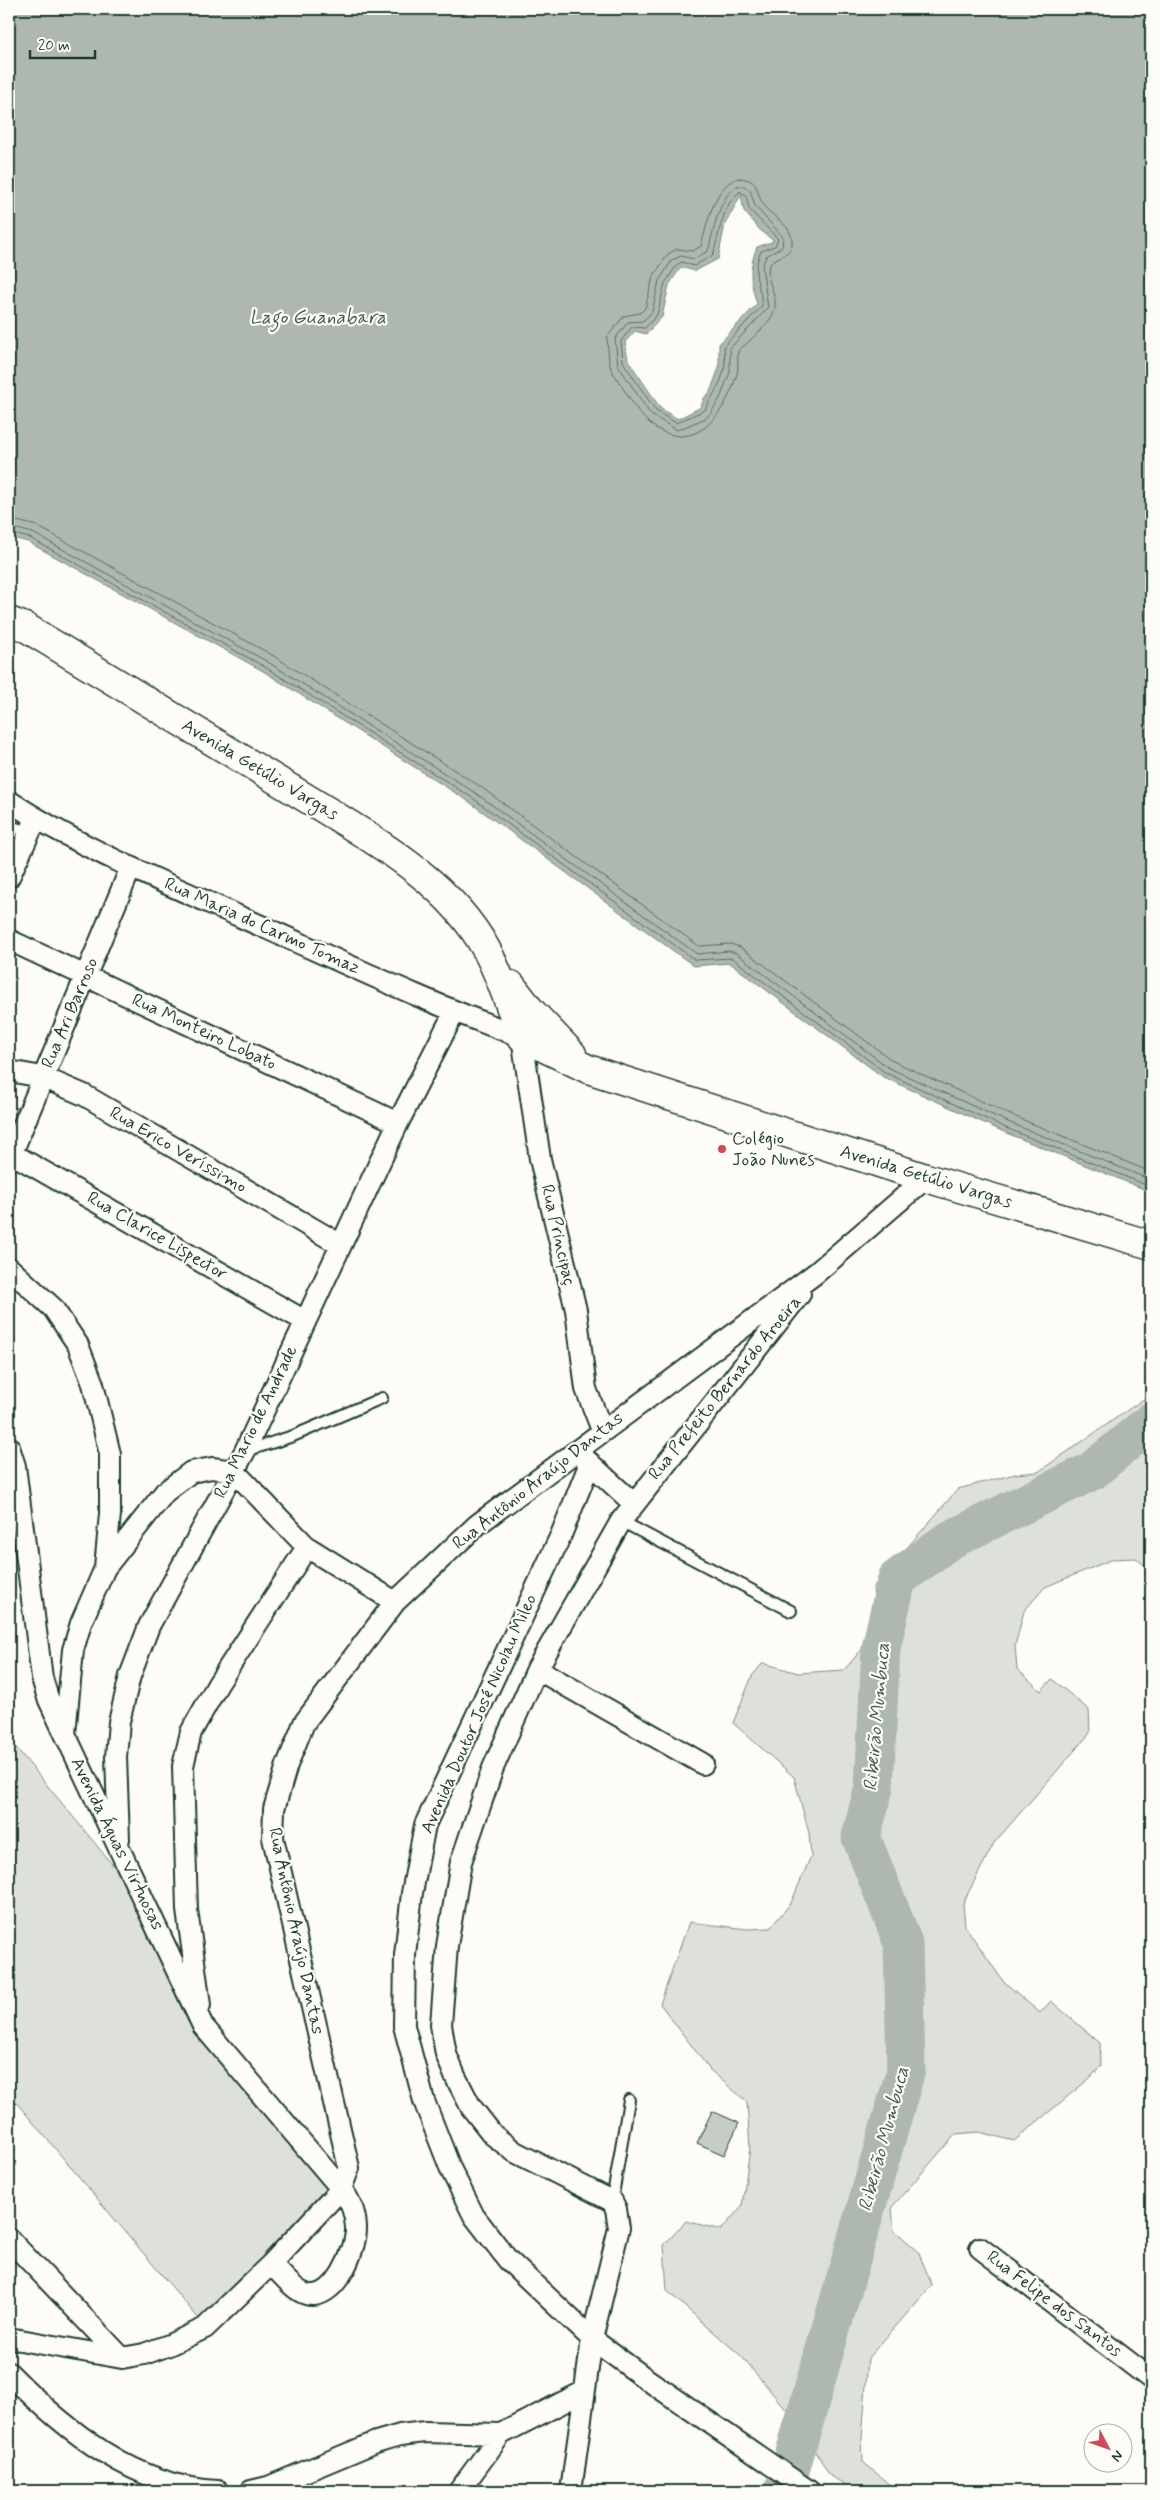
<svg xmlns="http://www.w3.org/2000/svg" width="1160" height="2500" viewBox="0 0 1160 2500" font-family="Mynerve,sans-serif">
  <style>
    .green { fill: #dde0db; stroke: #7e8e88 }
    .water { fill: #aeb8b1; stroke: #75877f; fill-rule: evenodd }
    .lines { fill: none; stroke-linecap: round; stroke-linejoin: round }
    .shore { stroke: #586e66; stroke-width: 1 }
    .river { stroke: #aeb8b1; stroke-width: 39 }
    .building { fill: #c6cdc7; stroke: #1f3d34 }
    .lane-casing { stroke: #1f3d34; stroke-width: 14 }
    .street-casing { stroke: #1f3d34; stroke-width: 24 }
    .secondary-casing { stroke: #1f3d34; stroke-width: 31 }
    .lane { stroke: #fdfcf7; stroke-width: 10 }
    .street { stroke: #fdfcf7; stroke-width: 20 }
    .secondary { stroke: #fdfcf7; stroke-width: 28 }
    .poi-dot { fill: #d1495b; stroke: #fdfcf7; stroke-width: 2 }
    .labels { text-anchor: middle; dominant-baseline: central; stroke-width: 4.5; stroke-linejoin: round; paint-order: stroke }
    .street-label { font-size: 18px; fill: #1f3d34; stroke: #fdfcf7 }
    .poi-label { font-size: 18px; fill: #1f3d34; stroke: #fdfcf7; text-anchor: start }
    .water-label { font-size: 19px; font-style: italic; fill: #435c53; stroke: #fdfcf7 }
  </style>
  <rect width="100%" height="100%" fill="#fdfcf7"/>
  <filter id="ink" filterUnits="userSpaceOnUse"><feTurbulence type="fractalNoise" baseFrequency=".02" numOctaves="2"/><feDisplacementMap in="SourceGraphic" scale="10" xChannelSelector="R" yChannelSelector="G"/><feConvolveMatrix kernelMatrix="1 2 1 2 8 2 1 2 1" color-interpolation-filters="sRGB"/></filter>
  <g filter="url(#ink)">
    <!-- green -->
    <path class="green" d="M1148,1396L1151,1402V1571L1136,1558L1113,1559L1045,1587L1024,1611L1015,1646L1017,1669L1041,1691L1052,1679L1089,1710L1090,1733L994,1843L963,1903L965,1926L1003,1981L1040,2013L1051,2001L1100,2043L1101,2066L1090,2078L1014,2141L979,2132L956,2134L892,2207L894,2230L918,2251L932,2285L868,2358L862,2439L863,2462L897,2491H857L830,2476L804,2431L741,2356L667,2291L664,2245L686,2221L721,2230L742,2206L750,2148L747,2102L710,2070L660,2004L689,1922L747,1929L770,1928L791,1903L811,1856L809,1833L794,1777L733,1723L752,1676L763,1663L798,1673L844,1670L876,1633L873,1587L958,1489L1015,1474L1038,1472Z
      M9,1739L121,1875L188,2022L336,2190L204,2325L9,2094Z"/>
    <!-- water -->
    <path class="water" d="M9,9H1151V1192L1004,1132L883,1077L730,963L694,966L468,801L263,671L28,542L9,537ZM741,195L744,211L760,230L774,241L757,247C748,270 750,281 757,304L719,344V368L710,392L704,398L701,407L678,419L661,409L628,360L625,342L635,331L646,334L662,317L669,285L681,267L695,271L718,259L725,224Z"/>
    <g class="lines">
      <!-- shore -->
      <path class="shore" d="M740,178C761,180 755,192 763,204C770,216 787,222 791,235C797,257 777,254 771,263C762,277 778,294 775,308C773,322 748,342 738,351C737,359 739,367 737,374C725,415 694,457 650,424C637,414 622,385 612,371L609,362L607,337L624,316L640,313L645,308L653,277L668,254L677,249L693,251L701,246C707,226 714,182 740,178Z
        M738,186H744L750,190L755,206L783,237L782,247L766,256L762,267L768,308L730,348V372L721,396L711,413L706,418L677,430L651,415L618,365L615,339L628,322L643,321L652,312L659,281L672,260L681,256L694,259L708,251C713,234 719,194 738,186Z
        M740,192L746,195L749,209L778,239L775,246L761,251C750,278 761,282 762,306L724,346C724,353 726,362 724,370C721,385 711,397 705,410L676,423L656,411L623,362L621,341L632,327L645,328L657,315L665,283L677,265L682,262L694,266L713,255C718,239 723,201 740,192Z
        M9,519L37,526L272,655L478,785L699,946L731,944L740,947L893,1061L1011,1115L1151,1172
        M9,527L33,533L268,662L474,792L697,954L729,951L736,953L889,1068L1008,1122L1151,1180
        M9,533L30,538L265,667L471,797L695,960L732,958L886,1073L1006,1128L1151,1187"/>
      <!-- river -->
      <path class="river" d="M784,2491L906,2070L903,1943L861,1837L874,1787L881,1648L897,1579L948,1541L1092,1471L1151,1422"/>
    </g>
    <!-- building -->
    <path class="building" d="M712,2111L739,2123L724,2155L697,2143Z"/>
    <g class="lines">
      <!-- lane casing -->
      <g class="lane-casing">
        <path id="lane" d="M9,826L30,832
          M246,1451L293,1436L382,1398
          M621,1521L791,1611
          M612,2201L629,2100"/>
      </g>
      <!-- street casing -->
      <g class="street-casing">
        <path id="street" d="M9,801C82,849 164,882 243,918C336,959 427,1003 522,1037L540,1159L576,1310L586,1389L602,1430
          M9,877L36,819
          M9,940L398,1123
          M9,1071L42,1077L84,1095L341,1245
          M9,1152L305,1321
          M9,1160L131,867
          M9,1268L53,1308L78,1345L93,1384L110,1454V1514L105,1568
          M9,1447L15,1466L42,1678L48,1698L203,2026L343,2191C351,2203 355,2212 356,2227C357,2249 335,2303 306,2294C294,2291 281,2273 271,2264
          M582,1456L633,1503
          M590,1463L561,1535L425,1825L412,1893L405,1955L404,2026L424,2101L451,2170L474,2216L508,2260L592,2339L645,2378L809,2491
          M537,1669L703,1764
          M65,1734L73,1650L81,1623L105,1568L165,1492L191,1472L212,1468L234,1471L307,1547L395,1602
          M119,1839L116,1757L119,1722L130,1676L149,1626L245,1451L398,1123L454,1013
          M200,2005L187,1910L183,1766L191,1732L218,1684L307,1547
          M9,2239L122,2358L9,2338
          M980,2248L1151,2379
          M122,2358L144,2354L169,2345L205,2328L271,2264L341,2189L349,2168L273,1838L274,1809L287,1765L304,1723L395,1602L477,1525L816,1273L926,1178
          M9,2373C65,2430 135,2487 218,2491
          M251,2491L268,2487L376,2442L400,2435L425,2432L501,2434L583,2392
          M459,2491L501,2434
          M571,2491L592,2339L619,2228L616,2209L612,2201L515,2152L493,2135L471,2107L455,2076L446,2054L441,2025L447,1946L461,1862L493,1768L537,1669L621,1521L800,1294"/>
      </g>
      <!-- secondary casing -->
      <g class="secondary-casing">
        <path id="secondary" d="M9,621L25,627L329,812C387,848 451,886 486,949C501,976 510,1008 522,1037L588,1069L926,1178L1151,1245
          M511,985L531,1011L572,1054"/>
      </g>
      <!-- lane -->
      <use href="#lane" class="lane"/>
      <!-- street -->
      <use href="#street" class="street"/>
      <!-- secondary -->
      <use href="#secondary" class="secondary"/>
    </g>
  </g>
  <!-- markers -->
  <circle class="poi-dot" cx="722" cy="1149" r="5"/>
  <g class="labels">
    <!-- street labels -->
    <g class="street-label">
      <text transform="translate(260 770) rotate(31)">Avenida Getúlio Vargas</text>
      <text transform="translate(262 926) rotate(24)">Rua Maria do Carmo Tomaz</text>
      <text transform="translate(70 1013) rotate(-67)">Rua Ari Barroso</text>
      <text transform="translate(204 1032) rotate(25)">Rua Monteiro Lobato</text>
      <text transform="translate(178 1150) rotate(30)">Rua Erico Veríssimo</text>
      <text transform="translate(926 1177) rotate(17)">Avenida Getúlio Vargas</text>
      <text transform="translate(558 1235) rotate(77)">Rua Principaç</text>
      <text transform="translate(157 1236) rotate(30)">Rua Clarice Lispector</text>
      <text transform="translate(725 1388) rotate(-51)">Rua Prefeito Bernardo Aroeira</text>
      <text transform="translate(256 1422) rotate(-64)">Rua Mario de Andrade</text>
      <text transform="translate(538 1481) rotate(-38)">Rua Antônio Araújo Dantas</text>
      <text transform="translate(479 1714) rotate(-66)">Avenida Doutor José Nicolau Mileo</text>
      <text transform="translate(117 1844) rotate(64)">Avenida Águas Virtuosas</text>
      <text transform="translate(296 1931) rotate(78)">Rua Antônio Araújo Dantas</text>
      <text transform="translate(1054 2304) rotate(37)">Rua Felipe dos Santos</text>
    </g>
    <!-- poi labels -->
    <g class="poi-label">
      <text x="732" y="1139">Colégio<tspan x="732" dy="21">João Nunes</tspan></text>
    </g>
    <!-- water labels -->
    <g class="water-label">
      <text x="318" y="317">Lago Guanabara</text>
      <text transform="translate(877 1717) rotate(-85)">Ribeirão Mumbuca</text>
      <text transform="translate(884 2139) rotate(-75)">Ribeirão Mumbuca</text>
    </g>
  </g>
  <!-- margin -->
  <rect width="1160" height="2500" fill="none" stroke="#fdfcf7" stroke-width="30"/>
  <rect x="15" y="15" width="1130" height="2470" fill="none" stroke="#1f3d34" stroke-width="2" filter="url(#ink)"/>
  <!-- north arrow -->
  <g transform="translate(1108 2448) rotate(131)"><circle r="24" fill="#fdfcf7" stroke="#a4b0a9"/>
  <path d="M0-4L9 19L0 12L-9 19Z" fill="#d1495b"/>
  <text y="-8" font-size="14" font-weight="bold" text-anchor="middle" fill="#1f3d34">N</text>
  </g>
  <!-- scale -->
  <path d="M30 50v8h65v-8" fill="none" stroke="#1f3d34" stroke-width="2.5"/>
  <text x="38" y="50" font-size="15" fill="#1f3d34" stroke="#fdfcf7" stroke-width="4" paint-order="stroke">20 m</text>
</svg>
